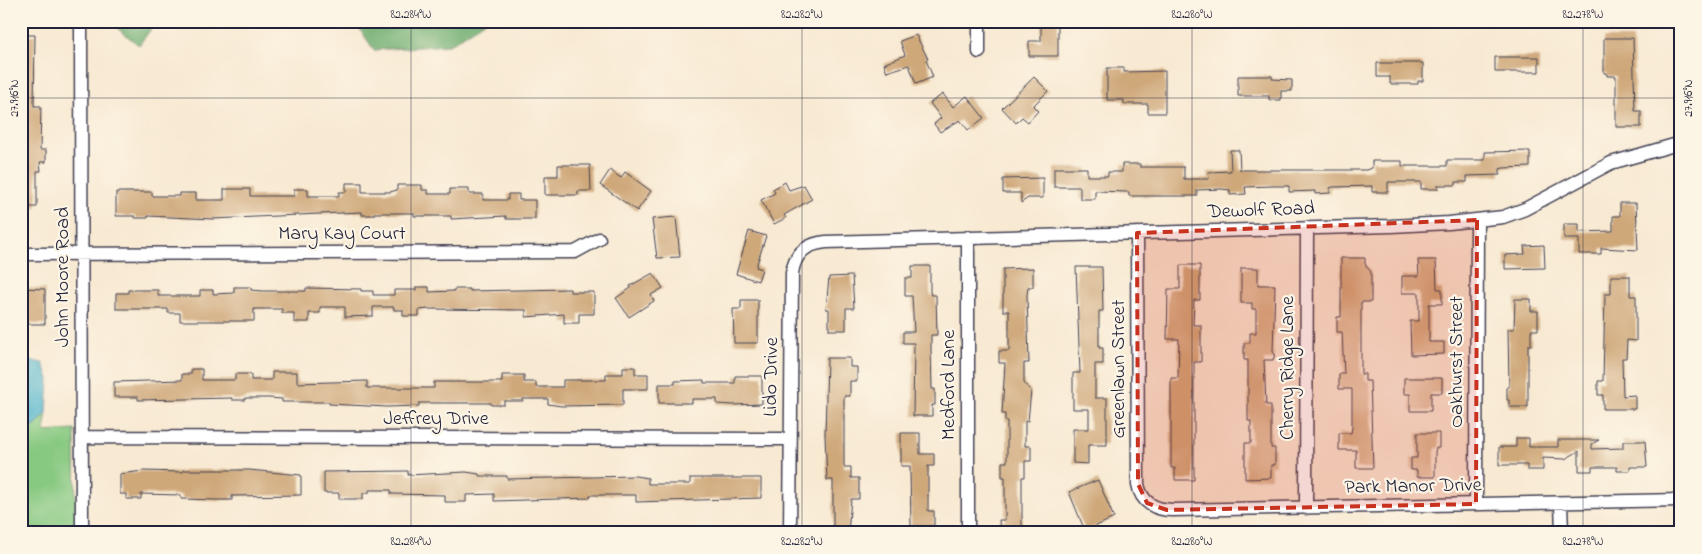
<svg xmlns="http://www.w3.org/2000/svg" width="1702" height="554" viewBox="0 0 1702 554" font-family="'Indie Flower',sans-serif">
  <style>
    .green { fill: #88c982; stroke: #55765e }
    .forest { fill: #6ead70; stroke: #486856 }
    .water { fill: #4db3cc; stroke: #386a84 }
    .building { fill: #cfa87a }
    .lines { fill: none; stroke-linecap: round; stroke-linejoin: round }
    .minor-casing { stroke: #424052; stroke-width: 15 }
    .minor { stroke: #fff; stroke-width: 12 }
    .marked { fill: #c8321e; fill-opacity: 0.2; stroke: #c8321e; stroke-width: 4; stroke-dasharray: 10 6; stroke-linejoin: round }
    .ticks { fill: none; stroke: #22223b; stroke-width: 1; stroke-opacity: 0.45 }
    .labels { text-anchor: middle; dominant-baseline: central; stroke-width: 4.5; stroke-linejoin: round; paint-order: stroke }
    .street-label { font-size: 20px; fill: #22223b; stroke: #fcf5e5 }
    .neatline { fill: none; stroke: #22223b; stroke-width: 2 }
    .ticks-label { font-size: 12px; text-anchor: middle; fill: #22223b }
  </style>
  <rect width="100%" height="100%" fill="#fcf5e5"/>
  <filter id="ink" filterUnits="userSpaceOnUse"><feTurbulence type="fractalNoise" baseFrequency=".02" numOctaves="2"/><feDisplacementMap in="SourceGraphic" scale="10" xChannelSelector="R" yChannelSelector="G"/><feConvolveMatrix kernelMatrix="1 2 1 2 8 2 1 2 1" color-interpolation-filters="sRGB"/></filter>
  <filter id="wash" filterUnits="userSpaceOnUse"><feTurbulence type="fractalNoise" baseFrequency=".0096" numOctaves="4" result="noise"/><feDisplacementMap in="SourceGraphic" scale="20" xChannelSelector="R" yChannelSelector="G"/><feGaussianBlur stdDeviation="1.12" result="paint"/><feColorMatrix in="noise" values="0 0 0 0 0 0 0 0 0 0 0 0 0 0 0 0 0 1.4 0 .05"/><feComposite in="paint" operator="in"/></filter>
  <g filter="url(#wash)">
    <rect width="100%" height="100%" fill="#f8e9d2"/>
    <!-- green -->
    <path class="green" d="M47,413L44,432L75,430L76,533H21V433L35,426Z"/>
    <!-- forest -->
    <path class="forest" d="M117,21H157L139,45L118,29Z
      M354,21H486L449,45L374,50Z"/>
    <!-- water -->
    <path class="water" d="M33,361L43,363L49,379L47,413L35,426L21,433V362Z"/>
    <g id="blocks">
      <!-- building -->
      <path class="building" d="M1041,21H1058V56H1029V41H1041Z
        M21,35H35L34,106H41L40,150H46V162H40L41,171H37V207H21Z
        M916,35L928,59L926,60L933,77L916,84L909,65L887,72L884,64L905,55L900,41Z
        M1604,38H1633L1635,111H1641V127H1616V76H1607V73H1604Z
        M1495,57H1539V72H1495Z
        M1377,63H1423V81H1418V84H1390V77H1377Z
        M1107,68H1124V72L1165,71V113H1148V104H1124V100H1107Z
        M1238,76H1272V79L1292,80V91H1281V100H1269V96H1238Z
        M1034,77L1048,91L1033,106L1038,111L1028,122L1022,117L1016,123L1002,108Z
        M943,94L953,107L967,96L984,118L968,130L960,120L940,132L934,124L941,118L930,103Z
        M1230,150H1239L1240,170H1366L1372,168V161H1402V166H1447V160H1485V152L1530,151V167L1503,168L1500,169V175L1467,176V182H1456V185H1438V189H1421V182H1388V192H1372V186L1333,187L1330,188V193L1315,194V191L1289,192V186H1273L1245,187L1246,194L1230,195V190L1221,189L1197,190V196H1129V192L1095,191V199H1080V187H1054V168H1087V176H1108V172H1122V164H1140V167H1184V179H1209L1208,172L1231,171Z
        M558,165H590L591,191H578V195H545V176H558Z
        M610,170L621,178L625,172L651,191L637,211L600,185Z
        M1043,178V198H1028L1021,203V193H1003V179Z
        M785,182L789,190L804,185L812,199L784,215L786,218L774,224L761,200L775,193L773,189Z
        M346,183H362V192H390L397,190V185H422V190H428V194H450V189H469V194H483V200H508V194H519V200H535V219H506V216L451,219V216H414V213H374V215H362V212L213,219L148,216V218H135V216H116V192H152V196H180V193H196V200H224V189H250V196H294V189H308V196H339V192H346Z
        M1620,203H1636L1638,250L1601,248V254H1579V239H1564V224H1579V232L1613,231V216H1620Z
        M676,217L680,257L657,258L652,219Z
        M749,231L766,236L756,267L762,269L758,281L736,274Z
        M1544,245L1545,268L1505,269V255L1525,254L1524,246Z
        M1341,258H1365V264L1371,272V302H1361V374H1365V381H1370L1373,468H1356V450H1339V433H1351L1352,427V389H1339V374H1344L1342,332H1337V317H1341Z
        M1418,260H1436L1437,289H1442V304H1429V342H1444V354L1411,355L1410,321H1419V293H1402V276H1419Z
        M1180,265H1200V300H1194L1193,325H1201V362H1194V480H1175V468H1171V378H1178L1179,339H1167L1168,289H1180Z
        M912,266H930V292L931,295H936L937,335H931V350L932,389H935V405H932V416H913L914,343H903V332H914L912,296H905V278H912Z
        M1076,267H1102L1103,311H1099V348H1103V364H1095V398H1107V445H1088V464L1073,463V429H1089V409H1073V373H1080Z
        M1033,268V287H1028L1027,295L1029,363H1024V383L1031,391L1028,421H1025V446H1031V461H1025V477H1022V533H1000L999,520H1005V477H1002V462H1007V421H1005V414H1002L1005,363H999V351H1009V311H1003V269Z
        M1241,268H1258V285H1275L1273,352L1275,354L1273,360H1264L1266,405H1271V448H1275V465H1271V478L1245,479V443H1251V421H1248V360H1244V343H1250V333H1256V309H1252V303H1241Z
        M653,273L663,288L651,295L654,301L629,317L616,298L631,288L630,286Z
        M852,276L854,308H846V330H829V309H826L829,277Z
        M1611,276H1630V296H1636V341L1627,340L1626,358H1622L1623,396L1635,395V409H1603V395H1598V381H1603L1605,294H1611Z
        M234,287H251V290L263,291H306V288L361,289V291H373V295H394V290H416V287H429V292L454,291V289H470V291L570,289V292H594V314H579V323H564V314L526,317V310L429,309L419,310V316H403V310H394V307H373V316L345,317V307H320V313H309V322H294V313H282V309H254V321H180V313H168V309H116V293H128V290H158V296H200V290H213V294L234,293Z
        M21,288L45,289V324H21Z
        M1515,299H1531V311H1538V330H1531V345H1528V407H1509V400H1507V387H1509L1508,329H1514Z
        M741,300H758V343H734L733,309H741Z
        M827,358H850V367H857V381H850V396H844V467H851V478H859V499H851L848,533H833V480H827L825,436Z
        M623,367H635V374H648V389H623V405L561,406L548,404V399H523V401H504V405H491V403H419V406L387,407L329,404V402H282V399L269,398H245V400H232V398L138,400V397H114V382L182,380V374H191V369H202V380H235V374H251V380H272V372H297V383L367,381V388H434V382H502V375H524V382H536V387H563V380H606V374H623Z
        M735,376H762V404L733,405L717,404V399H692V403H659V384H675V381L704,380V383H735Z
        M1404,378H1442V393H1431V411H1410V394H1404Z
        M901,433H920V454H934V466H928V511H934V526H911L910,466H901Z
        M1417,433H1439V448H1436L1435,452V477H1417V470H1411V458H1417Z
        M1516,438H1529V447H1558V440H1599L1592,444V449L1623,448V441H1645L1647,467H1630V471H1617V467H1592V471H1579V451L1565,459L1543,458V470H1527V465H1499V447H1516Z
        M183,470H249L301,475V495L232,496V500H217L181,499V495L141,494V499H126V494H120V474L143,471L183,472Z
        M408,471V475L466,472L479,474V476H507V479L635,476L648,478V484H690V478H761V498L636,502V495H590V498L494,501V494L466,495V502H445V495L391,494V490H369V493H363V499H339V493H324V472Z
        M1098,480L1114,518L1085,531L1069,492Z"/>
    </g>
  </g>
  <g filter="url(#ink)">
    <use href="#blocks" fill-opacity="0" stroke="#424052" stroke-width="1"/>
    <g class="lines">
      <!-- minor casing -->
      <g class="minor-casing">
        <path id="minor" d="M81,21L82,533
          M979,21V52
          M1137,233L1138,484C1141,503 1156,510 1173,510L1681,500
          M968,237V533
          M21,254L575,252L599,239
          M82,437L790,439
          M1561,503L1562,533
          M1476,504L1477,220
          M1306,508L1307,228
          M790,533L792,273C795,253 806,244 826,242L1391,226L1449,223L1503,217L1525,209L1611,163L1681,143"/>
      </g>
      <!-- minor -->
      <use href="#minor" class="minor"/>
    </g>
  </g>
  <!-- marked area -->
  <path class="marked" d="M1477,220L1476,504L1167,510L1147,503L1138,484L1137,233Z"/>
  <!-- ticks -->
  <path class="ticks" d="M411,21V533M802,21V533M1192,21V533M1583,21V533M21,98H1681"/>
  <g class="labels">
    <!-- street labels -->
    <g class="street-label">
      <text transform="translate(1261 211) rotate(-2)">Dewolf Road</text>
      <text x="342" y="234">Mary Kay Court</text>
      <text transform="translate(63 277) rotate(-90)">John Moore Road</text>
      <text transform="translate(1457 362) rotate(-90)">Oakhurst Street</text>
      <text transform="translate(1288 368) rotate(-90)">Cherry Ridge Lane</text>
      <text transform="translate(1119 369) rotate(-90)">Greenlawn Street</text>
      <text transform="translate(772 377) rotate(-89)">Lido Drive</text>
      <text transform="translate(949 385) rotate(-90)">Medford Lane</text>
      <text x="436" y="419">Jeffrey Drive</text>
      <text transform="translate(1413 487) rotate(-1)">Park Manor Drive</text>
    </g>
  </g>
  <!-- margin -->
  <rect width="1702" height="554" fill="none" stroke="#fcf5e5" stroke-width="55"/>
  <rect x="28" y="28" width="1646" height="498" class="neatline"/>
  <g class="ticks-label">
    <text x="411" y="18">82.284°W</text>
    <text x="802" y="18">82.282°W</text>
    <text x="1192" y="18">82.280°W</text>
    <text x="1583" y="18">82.278°W</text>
    <text transform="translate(14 98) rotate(-90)" y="4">27.916°N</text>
    <text transform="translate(1688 98) rotate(-90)" y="4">27.916°N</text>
    <text x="411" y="545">82.284°W</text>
    <text x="802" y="545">82.282°W</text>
    <text x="1192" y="545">82.280°W</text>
    <text x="1583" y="545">82.278°W</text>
  </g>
</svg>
